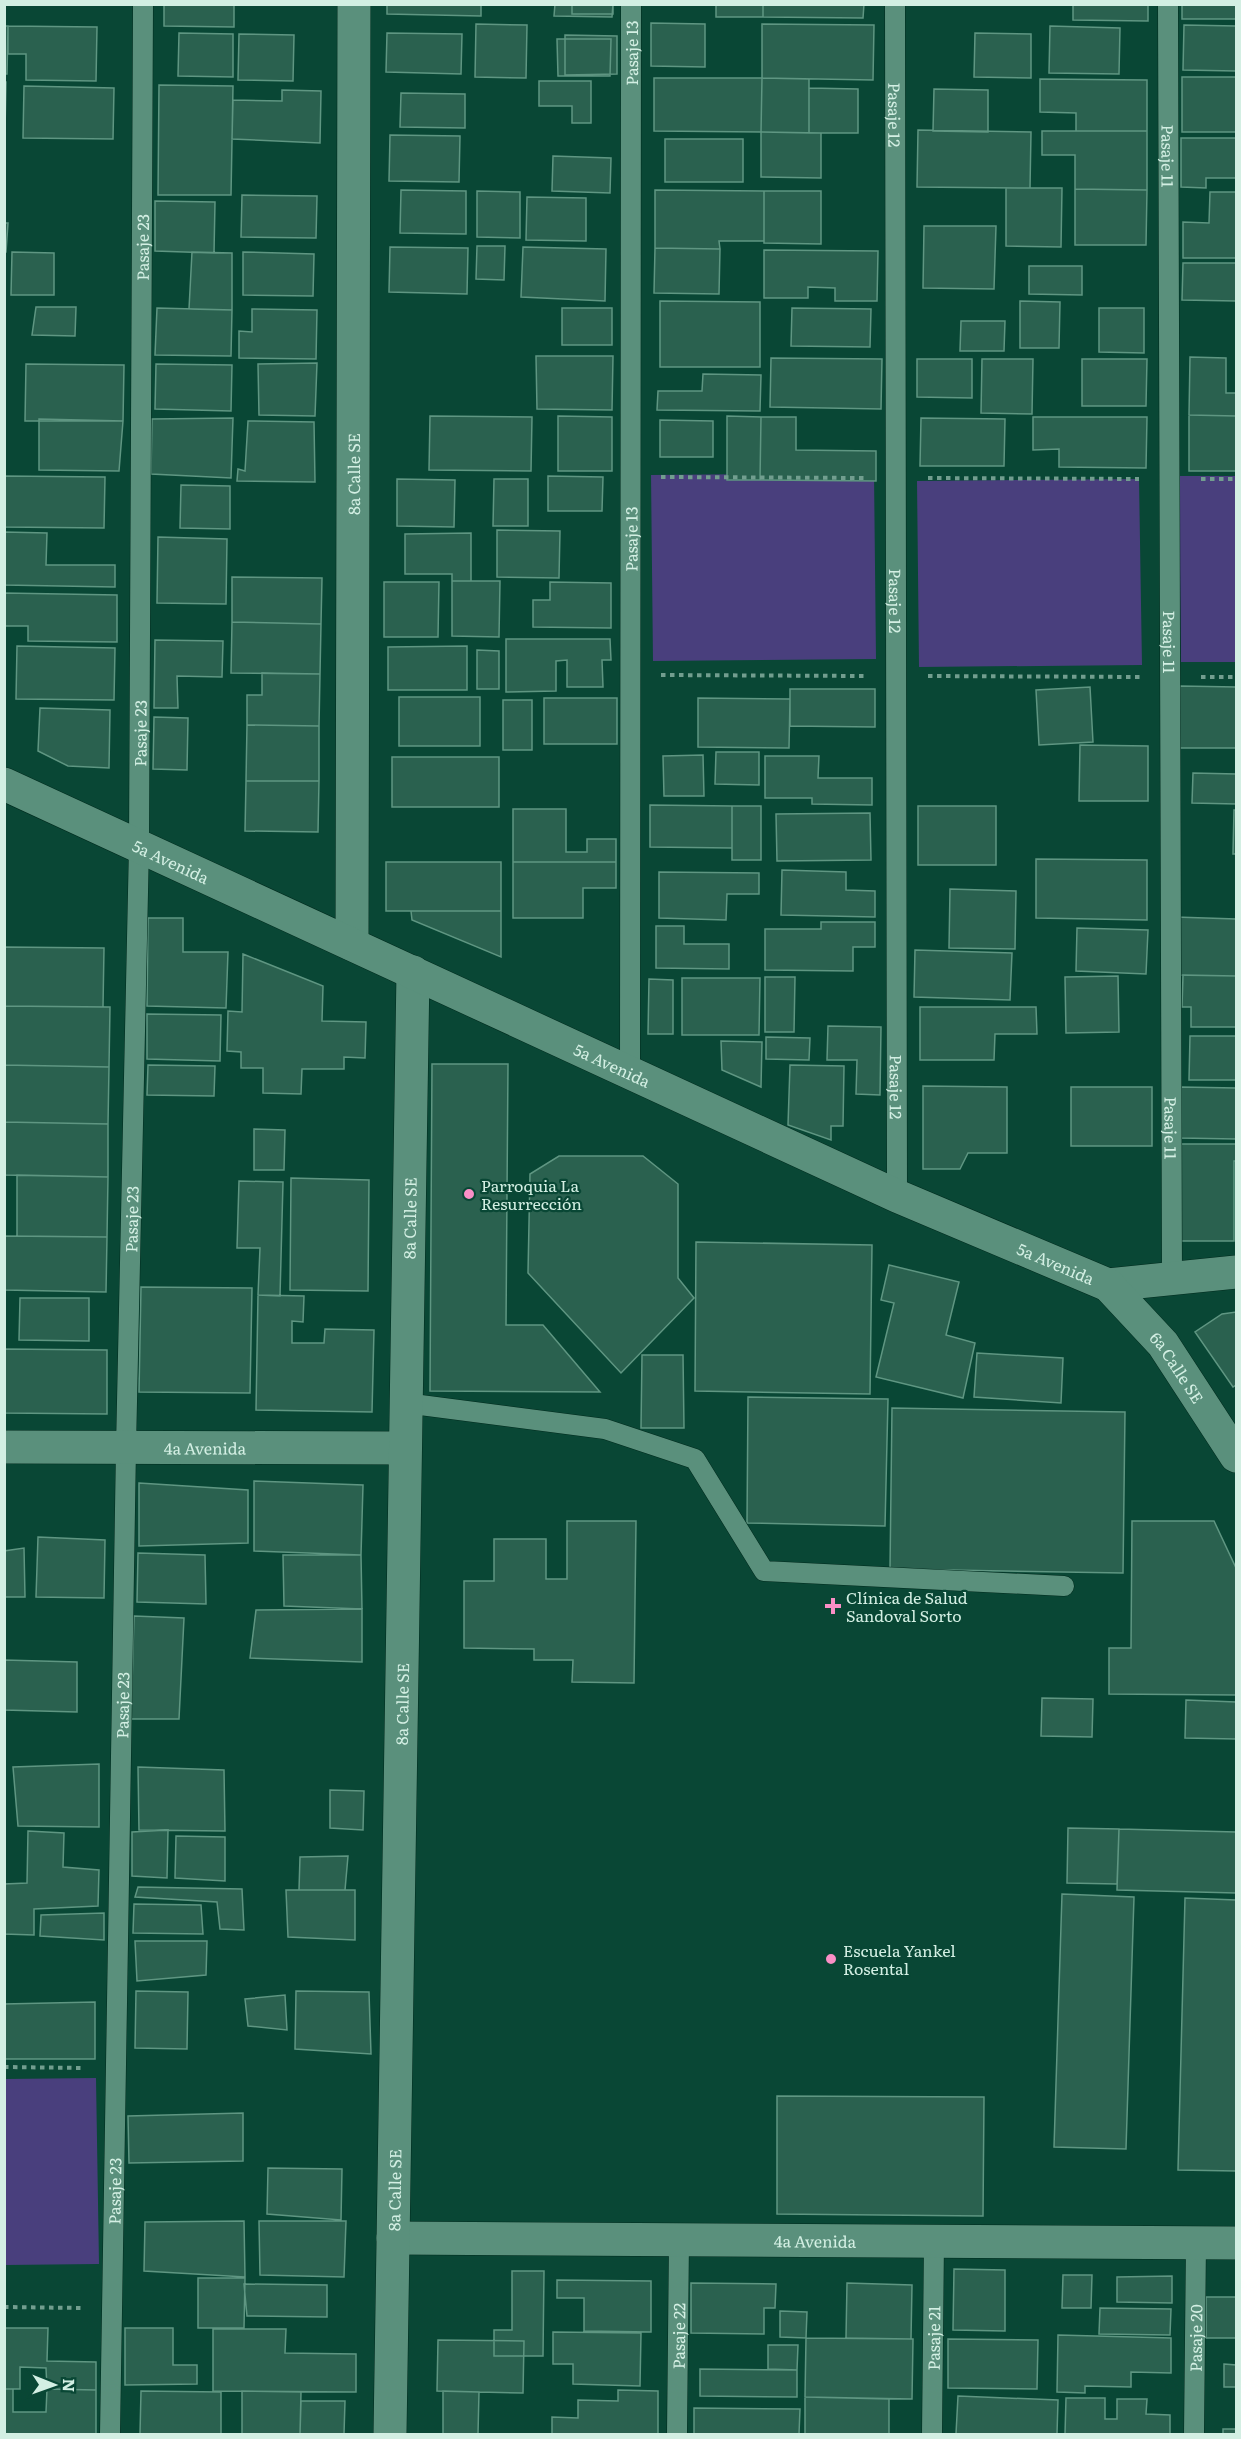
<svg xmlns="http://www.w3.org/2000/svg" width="1241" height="2439" viewBox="0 0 1241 2439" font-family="Literata,serif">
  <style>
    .green { fill: #493f7d }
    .building { fill: #2a614f; stroke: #5f9682; stroke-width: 1.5 }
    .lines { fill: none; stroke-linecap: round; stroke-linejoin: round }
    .service-casing { stroke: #002b1e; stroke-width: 21 }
    .minor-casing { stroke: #002b1e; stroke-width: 34 }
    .tertiary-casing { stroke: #002b1e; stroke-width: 34 }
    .path { stroke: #729e8f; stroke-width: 4; stroke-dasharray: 4.5 4.5; stroke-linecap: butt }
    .service { stroke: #5a907c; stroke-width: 20 }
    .minor { stroke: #5a907c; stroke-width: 33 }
    .tertiary { stroke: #5a907c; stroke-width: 33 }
    .poi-dot { fill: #fa8fc6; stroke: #094735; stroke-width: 2 }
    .labels { text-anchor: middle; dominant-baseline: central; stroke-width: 4.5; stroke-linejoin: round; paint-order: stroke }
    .street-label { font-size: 16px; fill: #d3efe3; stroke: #094735 }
    .poi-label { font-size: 16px; fill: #d3efe3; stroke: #094735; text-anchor: start }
  </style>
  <rect width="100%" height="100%" fill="#094735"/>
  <!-- green -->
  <path class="green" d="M874,473L876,659L653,661L651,475Z
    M1179,476H1236V662H1181Z
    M1139,479L1142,665L919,667L917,481Z
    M96,2078L99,2264L5,2265V2079Z"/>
  <!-- building -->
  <path class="building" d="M164,4H234V27L164,26Z
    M387,4H481V16L387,14Z
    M555,4H613L612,17L554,16Z
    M572,4H613V14H572Z
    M716,4H763V17H716Z
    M763,4H864L863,18L763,17Z
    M1073,4H1148V21L1073,20Z
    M1182,4H1236V19H1182Z
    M651,23L705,24V67L651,66Z
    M476,24L527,25L526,78L475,77Z
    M762,24L874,25L873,80L762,78Z
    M1184,25L1236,26V71L1183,70Z
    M4,26H8L7,74H4Z
    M8,26L97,27L96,81L26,80V54H8Z
    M1050,26L1120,28L1119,74L1049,73Z
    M179,33L233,34V77L178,76Z
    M387,33L462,34L461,74L386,72Z
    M975,33L1031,34V78L974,77Z
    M239,34L294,35L293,81L238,80Z
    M565,35L617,36V74L565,75Z
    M557,39H611L610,76H558Z
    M1182,77H1236V132H1182Z
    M654,78H762L761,132L654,131Z
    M762,78L809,79V133L761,132Z
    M1040,79L1147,80V131H1076V113L1040,112Z
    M539,81H591V123H572V106H539Z
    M4,82H6L5,131H4Z
    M159,85L233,86L231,195H158Z
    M24,86L114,88L113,139L23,138Z
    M809,88L858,89V133H809Z
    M934,89L988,90V132L933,131Z
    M282,90L321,91L320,143L232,139L233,100L282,101Z
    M401,93L465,94V128L400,127Z
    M918,130L1031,132L1030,188L917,187Z
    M1042,131H1147V190L1075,189V155H1042Z
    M761,132L821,133V178L761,177Z
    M390,135L460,136L459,182L389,181Z
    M1181,138H1236V178H1206V188L1181,187Z
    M665,139H743V182H665Z
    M553,156L611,158L610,193L552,191Z
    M1006,188H1062L1061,247L1006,246Z
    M1075,189L1147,190L1146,245H1075Z
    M401,190L466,191V234L400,233Z
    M655,190L764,191V241H719L720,249L655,248Z
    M477,191L520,192V238L477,237Z
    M764,191H821V244L764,243Z
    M1210,192H1236V258H1183V222L1209,223Z
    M242,195L317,196L316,238L241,237Z
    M527,197L586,198V241L526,240Z
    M155,201L215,202L214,253L155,251Z
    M4,223H8L6,252H4Z
    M924,226H996L994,289L923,288Z
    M477,246H505L504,280L476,279Z
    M390,247L468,248L467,294L389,292Z
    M523,247L606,249L605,301L521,297Z
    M655,248L720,249L719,294L654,293Z
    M764,250L878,251L877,301H835V288L808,287V298H764Z
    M12,252L54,253V295H11Z
    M192,252L232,253V310L189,309Z
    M243,252L314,254L313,296L243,295Z
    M1183,263H1236V301L1182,300Z
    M1029,266H1082V295L1029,294Z
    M660,301L760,302V367H660Z
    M1020,301L1060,302L1059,348H1020Z
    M36,307H76L75,336L32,335Z
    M157,308L232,310L231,356L155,355Z
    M562,308H612V345H562Z
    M792,308L871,309L870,347L791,346Z
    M1099,308H1144V353L1099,352Z
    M252,309L317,310L316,359L239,358V331L252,332Z
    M961,321H1005L1004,351H960Z
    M536,356H613L612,410L537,409Z
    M1190,357L1226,358V393H1236V416L1189,415Z
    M771,358L882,359L881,409L770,407Z
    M917,359H972V398L917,397Z
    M982,359H1033L1032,414L981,413Z
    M1082,359H1147L1146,406H1082Z
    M317,363L315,416L259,415L258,364Z
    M26,364L124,365L123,421H25Z
    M156,364L232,365L231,411L155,409Z
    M703,374L761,375L760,411L657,410L658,391H702Z
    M1189,415L1236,416V471H1189Z
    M430,416L532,417L531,471L429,470Z
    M558,416L612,417V471H558Z
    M727,416L761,417L760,480H727Z
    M761,417H796V450L876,451V481L760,480Z
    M1033,417H1147L1146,468L1059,467V449L1033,450Z
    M233,418L231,478L151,474L152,419Z
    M921,418L1005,419L1004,466H920Z
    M39,419L123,421L119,471L39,470Z
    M660,420L713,421V457H660Z
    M248,421L314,422L315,482L237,481L238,469L245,471Z
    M4,476L105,477L104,528L4,527Z
    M548,476L603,477L602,511H548Z
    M397,479L455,480L454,527L397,526Z
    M494,479H528V526H493Z
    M181,485L230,486V529L180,528Z
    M497,530L560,531L559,578L497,577Z
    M4,532L47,533L46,565H115V587L4,585Z
    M471,533V581H452V574H405V534Z
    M158,537L227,539L226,604L157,603Z
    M232,577L322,578L321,624L232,622Z
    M452,581H500L499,637L452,636Z
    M384,582H439L438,637H384Z
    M550,582L611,583V628L533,627V600H550Z
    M4,593L117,595V642L28,641V626H4Z
    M232,622L321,624L320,674L231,673Z
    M506,639H610L611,660H602L603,687H567V660L556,661V691L506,692Z
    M155,640L223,641L222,677L177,676L178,708H154Z
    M17,646L115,648L114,700L16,699Z
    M467,646V690H388V647Z
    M477,650L499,651V689H477Z
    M262,673L320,674L319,726L247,725V695H262Z
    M1180,686L1236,687V748H1179Z
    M1090,687L1093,742L1039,745L1036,690Z
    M790,689H875V727L790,726Z
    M399,697H480V746H399Z
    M544,698H617V744H544Z
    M698,698L790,699L789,748L698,747Z
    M503,700H532V750H503Z
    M40,708L110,710L109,768L68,766L38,751Z
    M154,717L188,718L187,770L153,769Z
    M247,725L319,726V781H246Z
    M1080,745L1148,746V801H1079Z
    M716,752H759V785L715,784Z
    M703,755L704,796H664L663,756Z
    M765,756H819L818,778H872V805L812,804V798H765Z
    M392,757H499V807H392Z
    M1193,773L1236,774V804L1192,803Z
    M246,781H319L318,832L245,831Z
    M650,805L732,806V848L650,847Z
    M732,806H761V860H732Z
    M918,806H996V865H918Z
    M513,809H566V852H587V839H616V862H513Z
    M1234,810H1236V854H1233Z
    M870,813L871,860L777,861L776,814Z
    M1036,859L1147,860V920L1036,918Z
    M386,862H501V911H386Z
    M513,862H616V888H583V918H513Z
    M782,870L846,872V890L875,891V917L781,915Z
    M659,872L759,873V894H727L726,920L659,918Z
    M950,889L1016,891L1015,949L949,948Z
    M411,911H501V957L412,920Z
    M1175,917L1236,919V976L1174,975Z
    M148,918H183V952H228L226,1008L147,1006Z
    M821,922H875V947H853V971L765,970V929H821Z
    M656,926H684V944H729V969L656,968Z
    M1077,928L1148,930L1146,974L1076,971Z
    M4,947L104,948L103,1007L4,1006Z
    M915,950L1012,953L1010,1000L914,997Z
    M243,954L323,986L322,1021L366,1022L365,1058L344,1057V1069H302L301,1094L263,1093V1068H241V1052L227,1051L228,1011L242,1012Z
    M1183,975L1236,976V1027H1191V1007H1182Z
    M1118,976L1119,1032L1066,1033L1065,977Z
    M765,977H795L794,1032H765Z
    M682,978H760L759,1035H682Z
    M649,979L673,980V1034H648Z
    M4,1006L110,1007L109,1067L4,1065Z
    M920,1007H1036L1037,1034H995L994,1060H920Z
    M147,1014L221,1015L220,1061L147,1059Z
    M828,1026L881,1027L880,1095L856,1094L857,1060H827Z
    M1190,1036H1236V1080H1189Z
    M766,1037L810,1038L809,1060L766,1059Z
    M721,1041L762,1042L761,1087L722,1070Z
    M432,1064H508L506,1325H543L600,1392L430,1391Z
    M4,1065L109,1067L108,1124L4,1122Z
    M148,1065L215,1066L214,1096L147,1095Z
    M790,1065L844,1066L843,1126H831V1140L788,1125Z
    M923,1086L1007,1087V1153H968L960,1169H923Z
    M1071,1087H1152V1146H1071Z
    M1181,1087L1236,1088V1139L1180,1138Z
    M4,1122L108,1124V1177L4,1175Z
    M254,1129L285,1130L284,1170H254Z
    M1181,1144H1236V1161H1234V1241H1180Z
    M559,1156H643L678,1184V1278L694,1298L621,1373L528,1273L530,1174Z
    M17,1175L108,1177L107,1237L17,1236Z
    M291,1178L369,1180L368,1291L290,1290Z
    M239,1181L283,1182L280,1296L258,1295L260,1248H237Z
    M4,1236L107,1237L106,1292L4,1290Z
    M696,1242L872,1245L870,1394L695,1391Z
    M889,1265L959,1282L946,1335L975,1343L963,1398L876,1377L894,1303L881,1300Z
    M141,1287L252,1288L250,1393L139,1392Z
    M258,1295L304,1296L303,1322L292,1321V1343H324L325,1329L374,1330L372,1412L256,1410Z
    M20,1298H89V1341L19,1340Z
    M1236,1312V1385L1233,1387L1195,1332L1222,1314Z
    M4,1349L107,1350V1414L4,1413Z
    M977,1353L1063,1358L1061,1403L974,1397Z
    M642,1355H683L684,1428H641Z
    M748,1397L888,1399L885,1526L747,1523Z
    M892,1408L1125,1412L1123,1573L890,1569Z
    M254,1481L363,1485L361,1555L254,1551Z
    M139,1483L248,1490V1543L139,1546Z
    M567,1521H636L634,1683L572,1682L573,1660H534V1649L464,1648V1581H494V1539H546V1579H567Z
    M1132,1521H1214L1236,1568V1695L1109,1694V1648H1131Z
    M38,1537L105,1540L104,1598L36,1597Z
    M24,1548L25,1597H4V1551Z
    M138,1553L205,1555L206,1604L137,1602Z
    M283,1555H361L362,1609L284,1606Z
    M362,1609V1662L250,1658L256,1610Z
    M134,1616L184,1618L179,1719H131Z
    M4,1660L77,1662V1712L4,1710Z
    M1042,1698L1093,1699L1092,1737L1041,1736Z
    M1186,1700L1236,1702V1739L1185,1738Z
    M99,1764V1827L18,1826L13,1767Z
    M138,1767L224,1770L225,1831L139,1830Z
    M330,1790L364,1791L363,1830L330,1828Z
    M1068,1828L1119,1829L1117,1884L1067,1883Z
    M1119,1829L1236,1832V1893L1117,1890Z
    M168,1830L167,1878L132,1876V1832Z
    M28,1831L64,1833L63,1867L99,1870L98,1906L34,1909V1935L4,1934V1884L27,1883Z
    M176,1836L225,1837V1881L175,1878Z
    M348,1856L345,1890H299L300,1857Z
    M138,1887L242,1889L244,1930L220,1929L217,1902L135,1897Z
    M286,1890H355V1940L288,1937Z
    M1062,1894L1134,1897L1126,2149L1054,2147Z
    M1185,1898L1236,1900V2171L1178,2170Z
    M134,1904L201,1905L203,1934L133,1933Z
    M104,1913V1940L40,1936L41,1915Z
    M135,1941H207L206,1975L137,1981Z
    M136,1991L188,1992L187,2049L135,2048Z
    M296,1991L369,1992L371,2054L295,2049Z
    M285,1995L287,2030L248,2026L245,1999Z
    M95,2002V2059H4V2004Z
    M777,2096L984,2097L983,2216L777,2214Z
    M243,2113V2161L129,2163L128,2116Z
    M268,2168L342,2169L341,2220L267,2214Z
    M244,2221L245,2277L144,2271L145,2222Z
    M259,2221H346L344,2277L260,2275Z
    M954,2269L1005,2270V2331L953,2330Z
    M512,2271H544L543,2356H494V2330H512Z
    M1063,2275H1092L1091,2308H1062Z
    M1172,2276V2303L1117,2302V2277Z
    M198,2278H245L244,2328H198Z
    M557,2280L651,2281V2332L584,2331V2298H557Z
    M691,2283L776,2284L775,2308H764V2334L691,2333Z
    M847,2283L912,2285L911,2339L846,2338Z
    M244,2284L327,2285V2317L247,2316Z
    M1206,2297H1236V2338H1206Z
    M1100,2308L1171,2309L1170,2335L1099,2334Z
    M780,2311L807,2312L806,2338L780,2337Z
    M4,2328H48L47,2361L96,2362V2390L47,2389L46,2368L20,2367V2389H4Z
    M125,2328H173V2365H197V2384L125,2385Z
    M213,2329H286L285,2353L356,2354V2392L213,2391Z
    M553,2332L641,2333L640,2386L573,2384V2364H553Z
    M1058,2335L1171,2338V2373L1131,2372V2387L1085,2386V2393L1057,2392Z
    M806,2338L913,2339L912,2399L805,2397Z
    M948,2339L1038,2340L1037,2389L948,2388Z
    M438,2340L524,2341L523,2393L437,2391Z
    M768,2345H798L797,2370L768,2369Z
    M1224,2364L1236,2365V2387H1224Z
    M700,2369L797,2370V2397L700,2396Z
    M4,2389H13V2412H46L47,2389L96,2390V2434H4Z
    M618,2390L658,2391V2434H552V2417L578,2418V2400L618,2401Z
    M141,2391L221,2392V2434H140Z
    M242,2391L301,2392L300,2434H242Z
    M443,2391L479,2392L478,2434H443Z
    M958,2396L1058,2400L1057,2434H956Z
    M805,2397L889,2399V2434H805Z
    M1066,2398H1105V2419H1117V2399H1147L1146,2414L1170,2415V2434H1065Z
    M301,2401H345L344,2434H300Z
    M694,2408L800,2409L799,2434H694Z
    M1223,2429H1236V2434H1223Z"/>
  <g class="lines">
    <!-- service casing -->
    <g class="service-casing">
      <g id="service">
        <path id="s1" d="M895,4L897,1196"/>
        <path id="s2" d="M1168,4L1172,1279"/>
        <path id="s3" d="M630,1071L631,4"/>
        <path d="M405,1403L605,1429L695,1459L764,1571L1064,1586"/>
        <path id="s4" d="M110,2434L126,1448L139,846L143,4"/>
        <path id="s5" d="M677,2434L679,2240"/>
        <path id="s6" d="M932,2434L934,2241"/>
        <path id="s7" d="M1194,2434L1196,2243"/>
      </g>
    </g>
    <!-- minor casing -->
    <g class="minor-casing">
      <g id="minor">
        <path id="s8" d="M352,944L354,4"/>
        <path id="s9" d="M4,1447L405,1448"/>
        <path id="s10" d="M393,2238L1236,2243"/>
        <path id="s11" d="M390,2434L413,972"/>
      </g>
    </g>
    <!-- tertiary casing -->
    <g class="tertiary-casing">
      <g id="tertiary">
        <path id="s12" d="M4,784L897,1196L1108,1285L1236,1272"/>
        <path id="s13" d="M1108,1285L1163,1344L1236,1456"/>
      </g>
    </g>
    <!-- path -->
    <path class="path" d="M661,477L866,478
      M928,478L1139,479
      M1201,479H1236
      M661,675L864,676
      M928,676L1140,677
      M1201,677H1236
      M4,2067L84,2068
      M4,2307L82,2308"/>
    <!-- service -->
    <use href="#service" class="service"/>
    <!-- minor -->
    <use href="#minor" class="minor"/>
    <!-- tertiary -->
    <use href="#tertiary" class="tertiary"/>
  </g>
  <!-- markers -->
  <g class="poi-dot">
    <circle cx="469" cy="1194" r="6"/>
    <path d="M830 1597h6v6h6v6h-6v6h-6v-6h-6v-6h6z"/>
    <circle cx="831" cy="1959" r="6"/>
  </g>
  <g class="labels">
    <!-- street labels -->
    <g class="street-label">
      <text stroke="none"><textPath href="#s3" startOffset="1018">Pasaje 13</textPath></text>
      <text stroke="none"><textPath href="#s1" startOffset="111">Pasaje 12</textPath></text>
      <text stroke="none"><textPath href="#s2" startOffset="152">Pasaje 11</textPath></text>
      <text stroke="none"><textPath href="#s4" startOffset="2187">Pasaje 23</textPath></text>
      <text stroke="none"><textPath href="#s8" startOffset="470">8a Calle SE</textPath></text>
      <text stroke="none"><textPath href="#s3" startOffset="532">Pasaje 13</textPath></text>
      <text stroke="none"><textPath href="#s1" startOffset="597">Pasaje 12</textPath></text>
      <text stroke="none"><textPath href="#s2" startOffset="638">Pasaje 11</textPath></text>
      <text stroke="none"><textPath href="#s4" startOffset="1701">Pasaje 23</textPath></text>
      <text stroke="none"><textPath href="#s12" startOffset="184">5a Avenida</textPath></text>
      <text stroke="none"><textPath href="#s12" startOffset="670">5a Avenida</textPath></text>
      <text stroke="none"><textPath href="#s1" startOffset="1083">Pasaje 12</textPath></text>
      <text stroke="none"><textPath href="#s2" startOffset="1124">Pasaje 11</textPath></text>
      <text stroke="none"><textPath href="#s11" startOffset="1216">8a Calle SE</textPath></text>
      <text stroke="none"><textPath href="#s4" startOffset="1215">Pasaje 23</textPath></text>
      <text stroke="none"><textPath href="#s12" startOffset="1156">5a Avenida</textPath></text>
      <text stroke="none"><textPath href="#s13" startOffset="108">6a Calle SE</textPath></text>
      <text stroke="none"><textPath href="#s9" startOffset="201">4a Avenida</textPath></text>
      <text stroke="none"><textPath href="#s11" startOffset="730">8a Calle SE</textPath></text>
      <text stroke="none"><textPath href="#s4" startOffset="729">Pasaje 23</textPath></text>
      <text stroke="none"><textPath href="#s11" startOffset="244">8a Calle SE</textPath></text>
      <text stroke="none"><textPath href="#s4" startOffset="243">Pasaje 23</textPath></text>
      <text stroke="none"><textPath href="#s10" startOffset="422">4a Avenida</textPath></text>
      <text stroke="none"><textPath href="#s5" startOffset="98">Pasaje 22</textPath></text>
      <text stroke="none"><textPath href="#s6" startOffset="96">Pasaje 21</textPath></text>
      <text stroke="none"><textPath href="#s7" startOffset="96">Pasaje 20</textPath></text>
    </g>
    <!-- poi labels -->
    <g class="poi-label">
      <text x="481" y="1185">Parroquia La<tspan x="481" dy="18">Resurrección</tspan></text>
      <text x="846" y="1597">Clínica de Salud<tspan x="846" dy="18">Sandoval Sorto</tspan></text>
      <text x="843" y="1950">Escuela Yankel<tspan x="843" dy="18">Rosental</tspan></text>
    </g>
  </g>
  <!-- border -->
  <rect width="1241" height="2439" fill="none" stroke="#d3efe3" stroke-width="12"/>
  <!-- north arrow -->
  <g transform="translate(54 2385) rotate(91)" stroke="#094735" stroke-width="4.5" paint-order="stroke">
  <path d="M0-4.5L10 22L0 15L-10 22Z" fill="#d3efe3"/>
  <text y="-9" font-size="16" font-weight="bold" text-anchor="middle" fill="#d3efe3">N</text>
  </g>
</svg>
